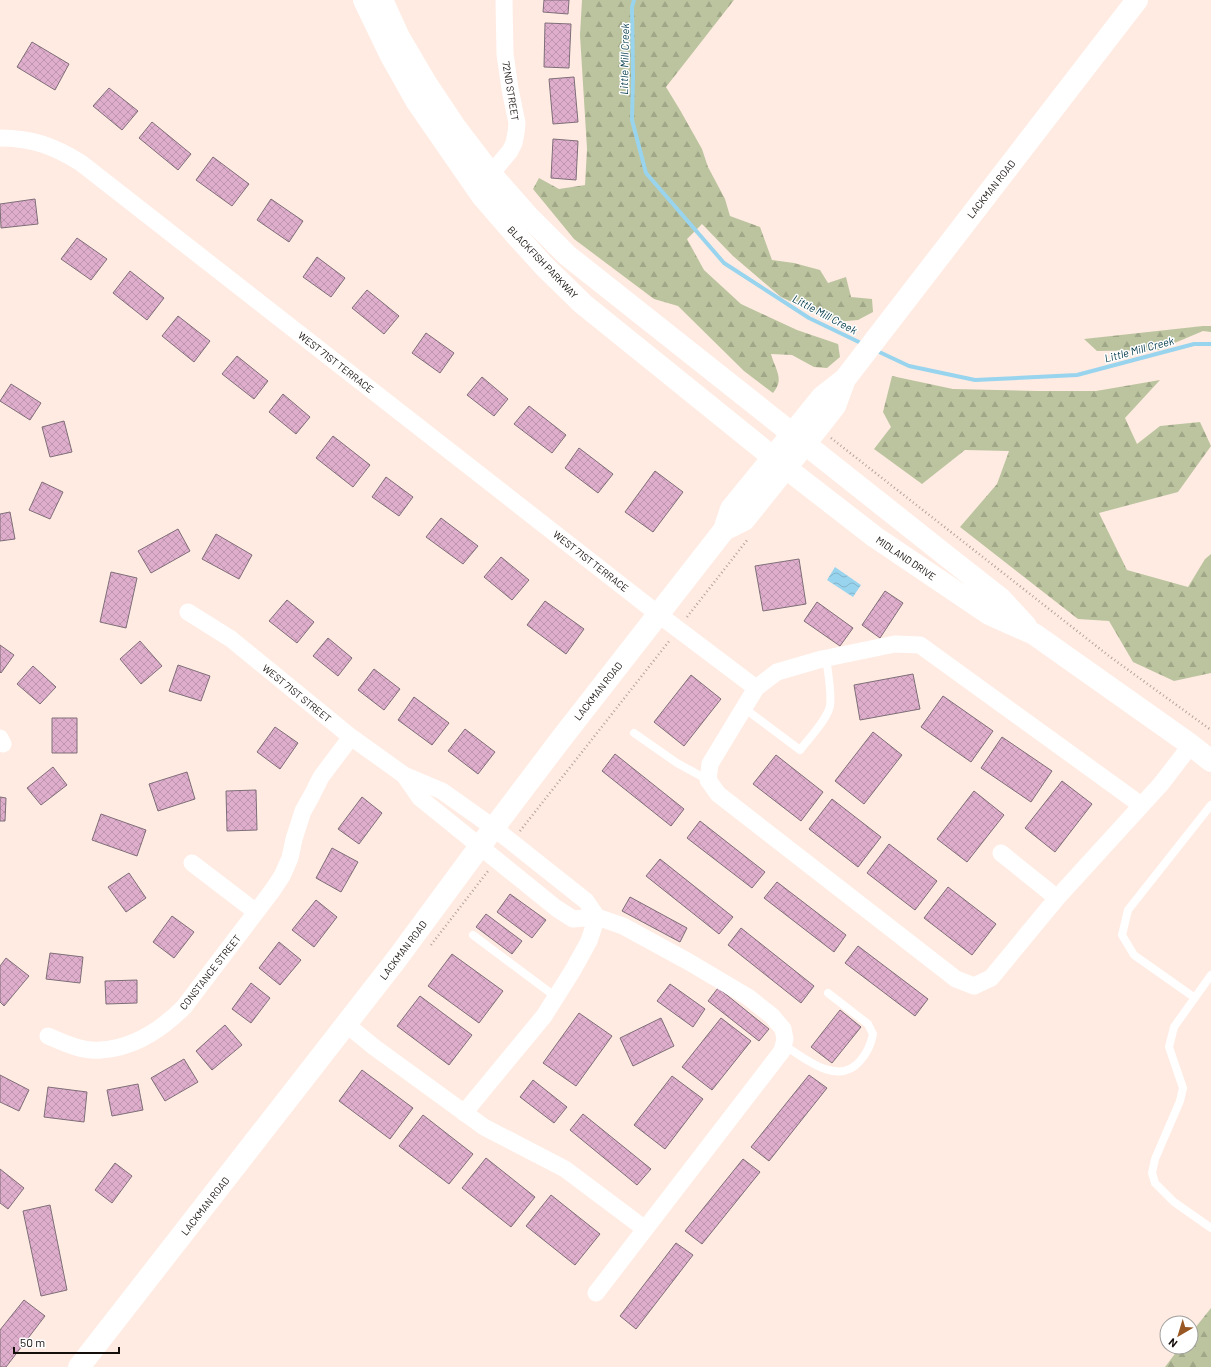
<svg xmlns="http://www.w3.org/2000/svg" width="1211" height="1367" viewBox="0 0 1211 1367" font-family="Barlow,sans-serif">
  <style>
    .forest { fill: url(#forest-firs) }
    .water { fill: url(#water-waves) }
    .lines { fill: none; stroke-linecap: round; stroke-linejoin: round }
    .stream { stroke: #99d4ee; stroke-width: 4 }
    .building { fill: url(#building-cross-hatch); stroke: #7e6e78 }
    .path { stroke: #b2a39c; stroke-width: 2.5; stroke-dasharray: 1 3; stroke-linecap: butt }
    .lane { stroke: #fff; stroke-width: 8 }
    .street { stroke: #fff; stroke-width: 17 }
    .secondary { stroke: #fff; stroke-width: 22 }
    .labels { text-anchor: middle; dominant-baseline: central; stroke-width: 3; stroke-linejoin: round; paint-order: stroke }
    .street-label { font-size: 10px; fill: #150f0c; stroke: #fff }
    .water-label { font-size: 11px; font-style: italic; fill: #033a4b; stroke: #fff }
  </style>
  <defs>
    <pattern id="forest-firs" width="22" height="20" patternUnits="userSpaceOnUse"><rect width="22" height="20" fill="#bbc49f"/><path d="M5 1l3.5 6h-7zM16 11l3.5 6h-7z" fill="#a0a788"/></pattern>
    <pattern id="water-waves" width="16" height="10" patternUnits="userSpaceOnUse"><rect width="16" height="10" fill="#99d4ee"/><path d="M0 5q4-4 8 0t8 0" fill="none" stroke="#83b5cb"/></pattern>
    <pattern id="building-cross-hatch" width="8" height="8" patternUnits="userSpaceOnUse"><rect width="8" height="8" fill="#e0aecd"/><path d="M0 0l8 8M0 8l8-8" fill="none" stroke="#bf94af"/></pattern>
  </defs>
  <rect width="100%" height="100%" fill="#ffebe2"/>
  <!-- forest -->
  <path class="forest" d="M582,0H734L666,87L680,110L702,149L708,167L725,199L730,216L760,227L772,260L794,263L820,270L828,283L846,277L851,297L872,299L873,312L858,320L835,322L781,297L733,256L702,224L687,239L704,270L741,304L797,330L838,344L840,357L827,368L814,367L792,355L771,354C775,369 785,379 773,393L744,371L678,306L654,299L574,239L533,189L539,178L559,189L585,185L587,149L580,35Z
    M1203,326H1211V332L1203,331L1158,350L1097,351L1084,339Z
    M892,376L953,389L1037,391H1096L1160,380L1125,418L1137,444L1160,426L1200,422L1211,446L1178,492L1099,513L1127,570L1188,587L1205,559L1211,554V673L1174,681L1133,662L1109,621L1078,619L960,527L997,484L1009,451L965,450L922,484L874,449L891,427L883,412Z
    M1211,1308V1367H1165L1180,1347H1191V1333Z"/>
  <!-- water -->
  <path class="water" d="M835,567L861,585L853,597L827,580Z"/>
  <g class="lines">
    <!-- stream -->
    <path class="stream" d="M634,0L632,7L633,76L632,120L646,173L724,263L809,318L863,344
      M875,350L909,366L975,380L1077,375L1194,344H1211"/>
  </g>
  <!-- building -->
  <path class="building" d="M544,0H569L568,14L543,12Z
    M545,23L571,24L569,68L544,67Z
    M32,42L69,64L55,90L17,67Z
    M574,77L578,122L553,124L549,79Z
    M109,88L138,111L122,130L93,106Z
    M152,122L191,154L178,170L139,138Z
    M553,139L578,141L576,180L551,178Z
    M213,157L249,184L232,206L196,180Z
    M35,199L38,224L1,228L0,204Z
    M271,199L303,221L289,242L257,220Z
    M77,238L107,259L91,280L61,259Z
    M317,257L345,278L331,297L303,277Z
    M130,271L164,298L147,320L113,293Z
    M367,290L399,316L384,334L352,308Z
    M178,316L210,341L194,362L162,336Z
    M426,333L454,353L440,373L412,353Z
    M237,356L268,381L254,399L222,374Z
    M482,377L508,399L494,416L467,395Z
    M11,384L41,403L30,420L0,401Z
    M283,394L310,417L296,434L269,412Z
    M529,406L566,435L552,453L514,424Z
    M64,421L72,452L50,457L42,427Z
    M333,436L370,465L353,487L316,458Z
    M579,448L613,474L598,493L565,468Z
    M655,471L683,492L653,532L625,512Z
    M386,477L413,497L399,516L372,497Z
    M42,482L63,492L50,519L29,510Z
    M10,512L15,539L0,541V514Z
    M441,518L478,546L463,564L426,537Z
    M178,529L190,551L151,573L138,551Z
    M216,534L252,555L239,579L202,559Z
    M501,557L529,580L512,600L484,577Z
    M799,559L806,604L763,611L755,566Z
    M111,572L137,578L126,628L100,622Z
    M885,591L903,603L880,638L862,625Z
    M287,600L314,622L297,643L269,621Z
    M545,601L584,629L566,654L527,625Z
    M817,602L853,628L840,646L804,621Z
    M328,638L352,658L338,676L313,656Z
    M140,641L162,666L141,684L120,659Z
    M0,645L14,655L1,673L0,672Z
    M178,665L210,676L201,701L169,691Z
    M33,666L56,687L40,704L17,684Z
    M374,669L400,689L384,710L358,690Z
    M913,674L920,709L860,720L854,685Z
    M691,675L721,699L684,746L654,722Z
    M943,696L993,731L971,762L921,727Z
    M414,697L449,723L432,745L398,720Z
    M52,718H77V753H52Z
    M275,727L298,743L280,769L257,752Z
    M465,729L495,752L478,774L448,751Z
    M873,732L902,755L864,804L835,781Z
    M1002,737L1052,771L1031,802L981,768Z
    M615,754L684,809L671,826L602,771Z
    M776,755L823,792L801,821L753,784Z
    M53,767L67,785L41,805L27,788Z
    M187,772L195,799L158,811L149,784Z
    M1062,781L1092,804L1055,852L1025,828Z
    M256,790L257,830L227,831L226,791Z
    M974,791L1004,815L967,862L937,839Z
    M0,797L6,798L5,821H0Z
    M362,797L382,813L359,844L338,829Z
    M832,799L881,837L858,867L809,829Z
    M101,814L146,830L137,856L92,840Z
    M700,821L765,872L752,888L687,838Z
    M889,844L937,881L915,910L867,873Z
    M332,848L358,862L341,892L316,878Z
    M660,859L733,917L719,934L646,876Z
    M129,873L146,898L126,912L108,887Z
    M777,882L846,935L834,952L764,898Z
    M948,887L996,924L972,955L924,918Z
    M510,894L546,920L532,938L497,912Z
    M630,897L687,928L680,942L622,911Z
    M316,900L337,917L314,947L292,930Z
    M486,914L522,941L512,954L476,927Z
    M172,916L194,932L174,958L153,942Z
    M741,928L814,986L801,1003L728,945Z
    M279,942L301,960L280,985L259,968Z
    M858,946L928,999L915,1016L845,963Z
    M50,953L83,957L80,983L46,979Z
    M452,954L503,991L479,1023L428,986Z
    M6,958L29,976L4,1006L0,1002V966Z
    M137,980V1003L106,1004L105,981Z
    M251,983L270,998L251,1023L232,1009Z
    M670,984L705,1009L693,1027L657,1001Z
    M718,988L769,1029L759,1041L708,1001Z
    M420,996L472,1035L449,1065L397,1026Z
    M840,1010L861,1027L832,1063L811,1047Z
    M579,1013L612,1036L576,1086L543,1063Z
    M661,1018L674,1046L633,1066L620,1038Z
    M721,1018L751,1041L712,1090L682,1067Z
    M225,1025L242,1045L212,1070L196,1051Z
    M184,1059L198,1082L165,1101L151,1078Z
    M362,1070L413,1108L390,1139L339,1101Z
    M0,1075L29,1090L19,1111L0,1102Z
    M809,1075L827,1088L769,1161L751,1147Z
    M672,1076L703,1099L665,1149L634,1125Z
    M533,1080L567,1107L554,1123L520,1097Z
    M138,1084L143,1110L112,1116L107,1090Z
    M48,1087L87,1092L84,1122L44,1117Z
    M583,1114L651,1169L637,1185L570,1130Z
    M423,1115L473,1154L449,1184L399,1146Z
    M486,1158L535,1197L511,1227L462,1188Z
    M743,1159L760,1172L702,1244L685,1231Z
    M115,1163L132,1176L112,1203L95,1190Z
    M0,1169L24,1188L8,1209L0,1203Z
    M551,1195L600,1234L575,1265L526,1226Z
    M50,1205L67,1290L41,1296L23,1211Z
    M676,1243L693,1255L636,1329L620,1316Z
    M24,1300L45,1316L6,1367H0V1330Z"/>
  <g class="lines">
    <!-- path -->
    <path class="path" d="M831,438L1109,656L1211,730
      M687,617L748,539
      M520,831L670,640
      M431,945L488,871"/>
    <!-- lane -->
    <path class="lane" d="M744,708L800,750C809,738 827,720 830,706C832,693 828,672 826,658
      M634,733L677,763L708,780
      M473,935L556,997
      M1211,975L1174,1027L1169,1047L1183,1088L1180,1101L1155,1159L1152,1173L1155,1183L1174,1202L1211,1228
      M1195,998L1134,955L1122,935L1128,910L1211,805
      M784,1045C804,1058 838,1087 860,1061C867,1053 871,1045 873,1034L868,1024L828,993"/>
    <!-- street -->
    <path class="street" d="M0,138C32,138 54,146 81,163L658,614L756,688
      M491,174L510,151L514,143L516,133L517,123L510,89L505,54L504,0
      M188,612L231,639L351,737L404,775L442,791L494,828L586,901L597,917
      M0,738L3,744
      M404,775L420,798L556,908L573,919L597,917L623,926L689,962L748,997L772,1016L783,1029L785,1039L782,1051L596,1293
      M1141,805L920,645L895,644L822,659L777,672L756,688L710,764L708,780L718,794L956,979L974,986L991,978L1057,898L1161,784L1191,745
      M1001,853L1057,898
      M192,863L256,912
      M346,1024L374,1047L484,1127L565,1169L645,1229
      M48,1036C64,1043 83,1052 101,1050C134,1048 162,1029 184,1007L272,891L282,876L290,858L294,839L303,811L312,795L321,777L351,737
      M464,1113L544,1016L573,970L589,941L597,917"/>
    <!-- secondary -->
    <path class="secondary" d="M364,0L390,54L417,102L482,196L515,234L545,267L583,304L786,468L875,537L989,614L1034,634L1191,745L1211,761
      M382,0L399,37L426,83L456,128L491,174L528,216L568,256L939,550L1001,599L1026,626
      M724,530L744,520L805,444L835,406L845,379
      M79,1367L396,960L480,846L561,739L724,530L731,509L822,397L845,379L1137,0"/>
  </g>
  <g class="labels">
    <!-- street labels -->
    <g class="street-label">
      <text transform="translate(511 91) rotate(81)">72ND STREET</text>
      <text transform="translate(991 189) rotate(-52)">LACKMAN ROAD</text>
      <text transform="translate(543 262) rotate(46)">BLACKFISH PARKWAY</text>
      <text transform="translate(336 362) rotate(38)">WEST 71ST TERRACE</text>
      <text transform="translate(906 558) rotate(34)">MIDLAND DRIVE</text>
      <text transform="translate(591 561) rotate(38)">WEST 71ST TERRACE</text>
      <text transform="translate(598 691) rotate(-52)">LACKMAN ROAD</text>
      <text transform="translate(297 693) rotate(39)">WEST 71ST STREET</text>
      <text transform="translate(403 950) rotate(-53)">LACKMAN ROAD</text>
      <text transform="translate(210 972) rotate(-52)">CONSTANCE STREET</text>
      <text transform="translate(205 1206) rotate(-52)">LACKMAN ROAD</text>
    </g>
    <!-- water labels -->
    <g class="water-label">
      <text transform="translate(624 59) rotate(-89)">Little Mill Creek</text>
      <text transform="translate(825 314) rotate(28)">Little Mill Creek</text>
      <text transform="translate(1139 349) rotate(-15)">Little Mill Creek</text>
    </g>
  </g>
  <!-- north arrow -->
  <g transform="translate(1179 1335) rotate(218)"><circle r="19" fill="#ffffff" stroke="#a19f9e"/>
  <path d="M0-3L7 15L0 10L-7 15Z" fill="#985723"/>
  <text y="-6" font-size="11" font-weight="bold" text-anchor="middle" fill="#150f0c">N</text>
  </g>
  <!-- scale -->
  <path d="M14 1347v6h105v-6" fill="none" stroke="#150f0c" stroke-width="2"/>
  <text x="20" y="1347" font-size="12" fill="#150f0c" stroke="#ffffff" stroke-width="3" paint-order="stroke">50 m</text>
</svg>
